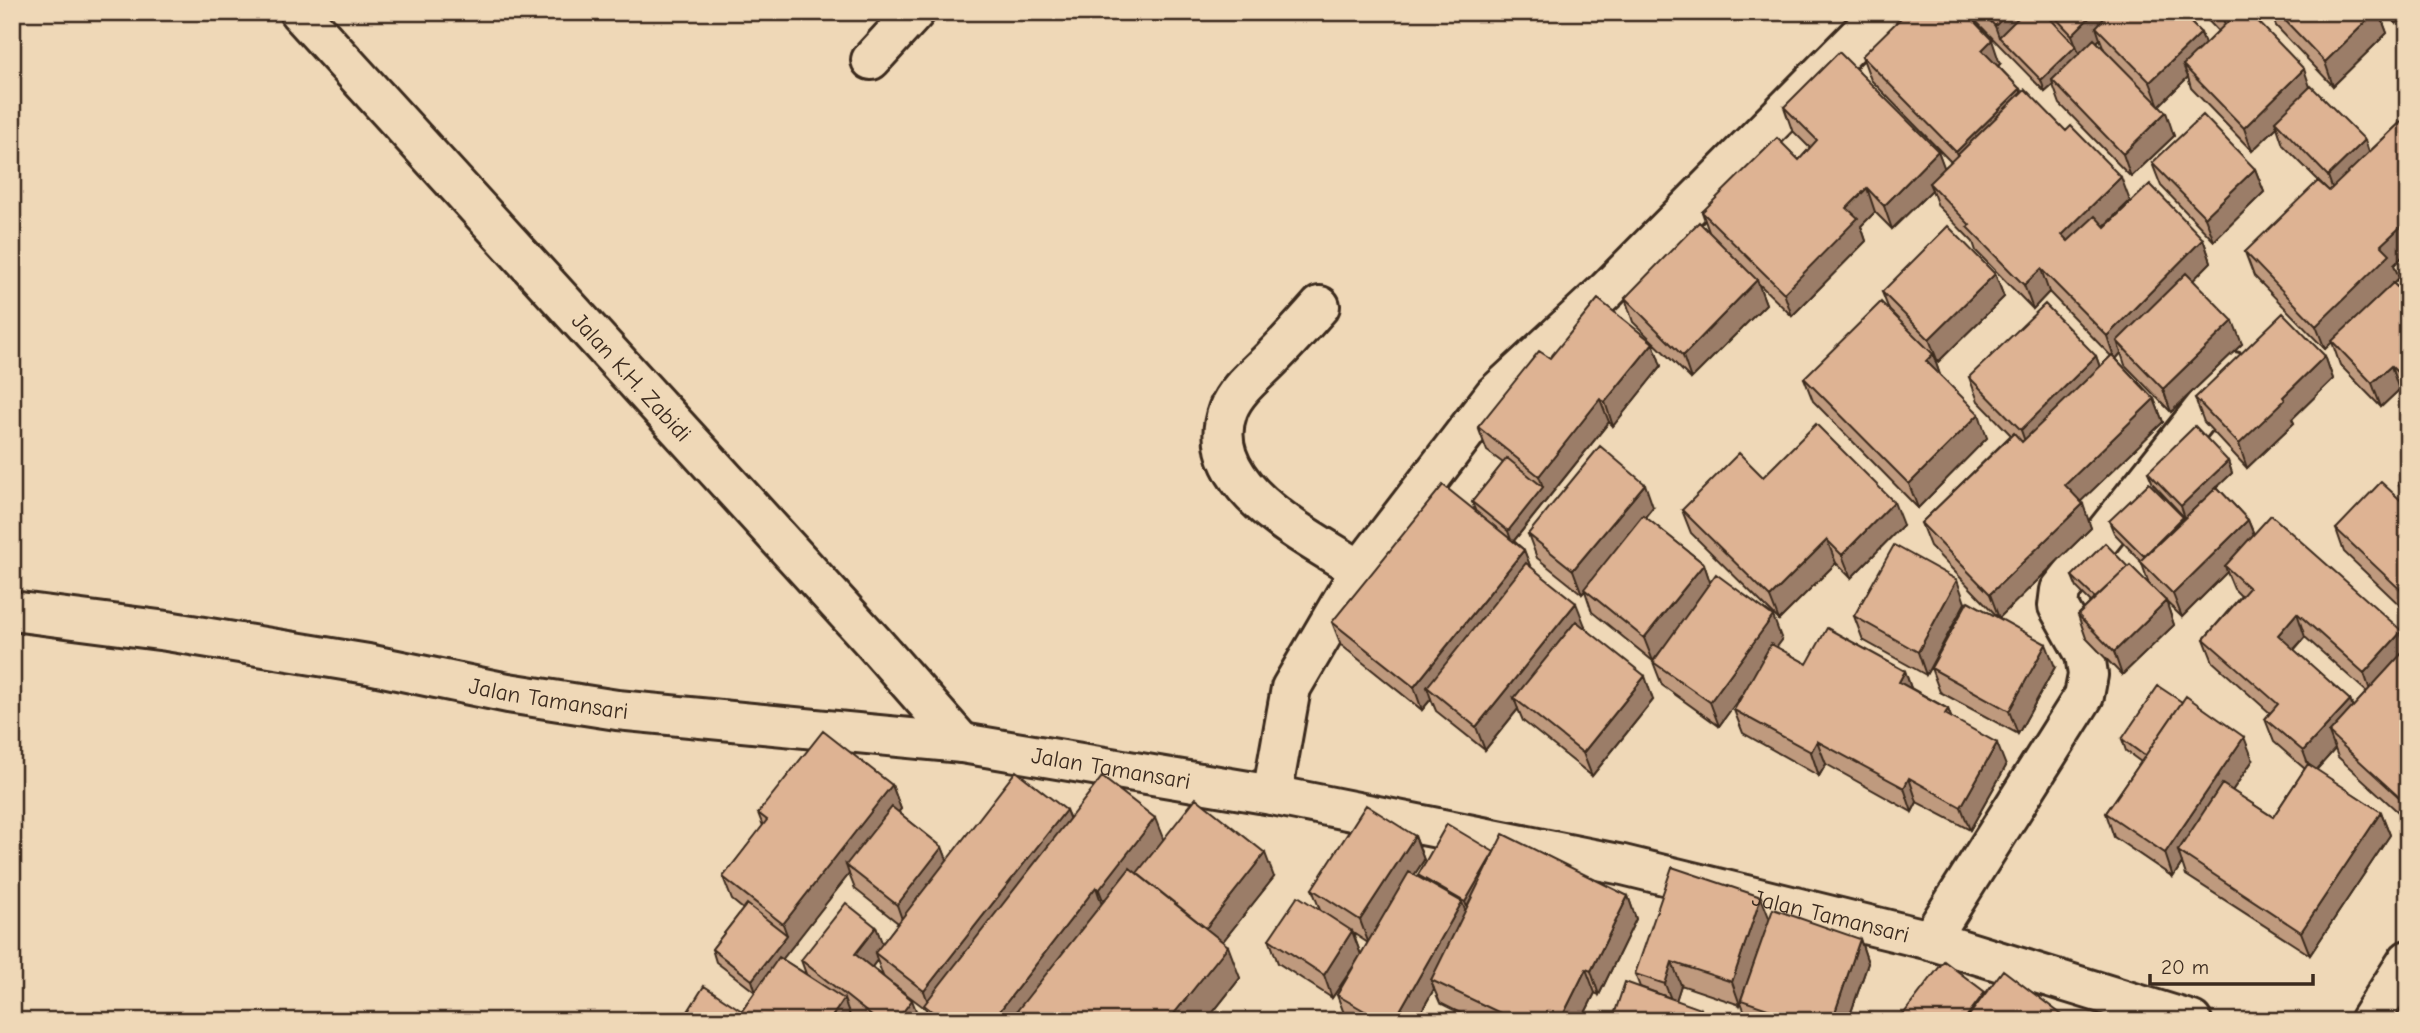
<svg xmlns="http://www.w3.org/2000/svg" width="2420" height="1033" viewBox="0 0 2420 1033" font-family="'Comic Neue',sans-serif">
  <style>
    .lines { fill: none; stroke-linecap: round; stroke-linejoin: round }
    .minor-casing { stroke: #3b2a1e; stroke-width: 44 }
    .secondary-casing { stroke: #3b2a1e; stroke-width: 44 }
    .minor { stroke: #efd8b7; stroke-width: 38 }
    .secondary { stroke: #efd8b7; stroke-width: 38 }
    .wall { fill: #bf9a7e; stroke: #3b2a1e; stroke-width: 2; fill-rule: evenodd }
    .shaded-wall { fill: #9b7d67; stroke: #3b2a1e; stroke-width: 2 }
    .building { fill: #deb393; stroke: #3b2a1e; stroke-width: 2 }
    .labels { text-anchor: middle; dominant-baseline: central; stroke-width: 7; stroke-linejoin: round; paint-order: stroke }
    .street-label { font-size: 23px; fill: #3b2a1e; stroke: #efd8b7 }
  </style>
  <rect width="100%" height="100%" fill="#efd8b7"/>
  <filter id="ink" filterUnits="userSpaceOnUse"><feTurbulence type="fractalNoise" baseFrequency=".0143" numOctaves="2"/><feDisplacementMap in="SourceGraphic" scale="14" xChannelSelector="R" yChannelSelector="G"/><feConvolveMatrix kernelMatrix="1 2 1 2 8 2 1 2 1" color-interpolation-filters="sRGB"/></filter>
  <g filter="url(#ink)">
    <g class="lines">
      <!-- minor casing -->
      <g class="minor-casing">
        <g id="minor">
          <path id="s1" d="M299,12L875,644L962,743"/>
          <path d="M871,60L915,12"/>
          <path d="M1320,306C1305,323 1289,341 1273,357C1258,373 1236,389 1228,410C1200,486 1309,537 1360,570"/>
          <path d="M1272,795L1291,688L1360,570L1494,395L1607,290L1882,12"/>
          <path d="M1930,940L2084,696L2088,675L2085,654L2058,606L2060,590L2233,372"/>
          <path d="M2369,1021L2408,960"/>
        </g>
      </g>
      <!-- secondary casing -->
      <g class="secondary-casing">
        <g id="secondary">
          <path id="s2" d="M12,611L167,631L368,664L508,693L617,710L962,743L1272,795L1623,865L1930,940L2192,1021"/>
        </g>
      </g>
      <!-- minor -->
      <use href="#minor" class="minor"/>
      <!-- secondary -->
      <use href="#secondary" class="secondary"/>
    </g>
    <!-- wall -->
    <path class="wall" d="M1967,12H2180L2201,33L2205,44L2218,31L2200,12H2267L2258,21L2310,87L2369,152L2408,115V251L2394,265L2399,278L2393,283L2408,298V398L2399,390L2381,407L2340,365L2332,342L2325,349L2254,276L2245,252L2329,191L2283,145L2277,127L2252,151L2191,88L2188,77L2159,105L2174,136L2131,177L2060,104L2053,85L2045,92ZM2100,39L2104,49L2097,42Z
      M2271,12H2379L2387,33L2333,86L2276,26Z
      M2385,12H2408V13L2396,24Z
      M1862,56L2000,64L1998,66L2020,89L2022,93L2130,201L2104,226L2105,227L2203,239L2211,262L2193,280L2242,344L2171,412L2125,365L2121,353L2116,359L2154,399L2163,422L2080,502L2091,528L1999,618L1930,546L1921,523L2011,435L1978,401L1969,377L2096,356L2100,367L2111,356L2049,292L2033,309L1976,251L1973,242L1938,206L1932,190L1892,229L1875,212L1861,226L1866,241L1792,316L1758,283L1766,304L1691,379L1633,322L1625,298L1709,232L1702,212L1799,160L1810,148L1792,130L1784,107L1938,151L1944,168L1951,162L1871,80Z
      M2152,163L2255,169L2264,192L2214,241L2161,186Z
      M1995,274L2004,297L1938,362L1934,358L1940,375L1987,438L1918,508L1813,401L1804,378L1889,310L1882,292Z
      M1653,343L1661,366L1613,426L1609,422L1514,541L1524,550L1530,566L1585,626L1584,628L1653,700L1592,776L1523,721L1518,709L1485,750L1436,711L1431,699L1422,710L1341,645L1332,622L1475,510L1472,502L1503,463L1487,451L1478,427L1550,358Z
      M2325,356L2333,379L2292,419L2294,423L2247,468L2204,422L2195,398Z
      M2228,461L2232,473L2217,487L2248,520L2254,534L2402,631L2404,635L2408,631V821L2338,757L2335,749L2316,770L2381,812L2390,835L2310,955L2186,875L2182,863L2173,877L2114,837L2106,813L2141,762L2126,751L2122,739L2253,760L2232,791L2273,817L2305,769L2274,742L2265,719L2270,713L2213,662L2204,639L2241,596L2234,589L2227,572L2182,617L2158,594L2166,601L2174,625L2122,675L2086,638L2078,615L2091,602L2077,588L2072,576L2128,567L2149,584L2141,561L2114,533L2109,521L2184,519L2185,518L2153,484L2148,472ZM2305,637L2367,692L2353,707L2350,700L2294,650Z
      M2408,473V613L2344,552L2336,529L2407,506L2398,483Z
      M1653,507L1645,517L1704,564L1710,583L1782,640L1776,647L1807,664L1905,671L1911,688L1948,709L1951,718L2006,766L1970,830L1917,802L1912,812L1826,764L1819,776L1743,733L1734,710L1746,688L1719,726L1662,685L1653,662L1660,652L1653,661L1592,612L1585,591L1582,594L1537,558L1528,534Z
      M1682,510L1903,525L1851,578L1836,563L1779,620L1691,533Z
      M1965,603L1926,675L1863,640L1854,616Z
      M2055,667L2018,734L1940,692L1931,668Z
      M892,785L901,809L898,812L942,847L947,860L1066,810L1070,819L1163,840L1274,877L1223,941L1240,978L1206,1021H930L926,1009L893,984L920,1021H856L850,1016L852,1021L742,1011L755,992L716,962L712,949L743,909L732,900L723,877L763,826L758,813ZM849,874L855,889L898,923L882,944L876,927L801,960L806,974L782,959ZM877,960L883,976L872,967Z
      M1415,836L1424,860L1414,875L1419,877L1418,875L1495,852L1628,896L1636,919L1599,995L1595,993L1581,1021H1476L1440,1003L1434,989L1416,1021H1341L1345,1016L1337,995L1368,943L1353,933L1361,955L1332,998L1278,963L1269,939L1320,910L1312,889Z
      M1769,919L1860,939L1868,963L1848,1021H1748L1741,1002L1740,1005L1681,985L1676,1000L1640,987L1635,974Z"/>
    <!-- shaded-wall -->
    <path class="shaded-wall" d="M2009,12H2038L1999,37L1995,26Z
      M2095,12H2128L2096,27L2100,39L2081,58L2072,35Z
      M2222,12H2267L2233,46L2221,14Z
      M2376,12H2379L2387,33L2333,86L2325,62Z
      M2392,12H2408V13L2396,24Z
      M2201,33L2209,56L2183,65L2188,77L2159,106L2150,82Z
      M1992,40L2000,64L1991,73L1982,50Z
      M2076,46L2081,58L2052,80L2053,85L2045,92L2041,80Z
      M2304,69L2312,93L2275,121L2277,127L2252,151L2244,128Z
      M2020,89L2029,113L1964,176L1956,152Z
      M2166,112L2174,136L2131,177L2123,154Z
      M2365,140L2373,164L2336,199L2328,176Z
      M1938,151L1947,175L1929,183L1932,190L1892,229L1884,206Z
      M2255,169L2264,192L2214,241L2205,217Z
      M2121,177L2130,201L2071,258L2062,235Z
      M1867,188L1875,212L1861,226L1866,241L1792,316L1784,293L1847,208Z
      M2408,220V251L2394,265L2399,278L2325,349L2316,326L2381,245Z
      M2203,239L2211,262L2125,350L2117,341L2121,353L2115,360L2107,336Z
      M2041,269L2049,292L2033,309L2024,285Z
      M1995,274L2004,297L1938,362L1929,339Z
      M1757,280L1766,304L1691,379L1683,356Z
      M2233,321L2242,344L2171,412L2163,389Z
      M1653,343L1661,366L1613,426L1605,402Z
      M1933,354L1941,378L1926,361Z
      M2096,356L2104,379L2029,453L2021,430Z
      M2325,356L2333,379L2292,419L2294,423L2247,468L2239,444L2283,397Z
      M2391,366L2399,390L2381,407L2372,383Z
      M1600,399L1609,422L1512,543L1508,531L1543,487L1539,476Z
      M2154,399L2163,422L2073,509L2065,485Z
      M1979,414L1987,438L1918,508L1909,484Z
      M2228,461L2232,473L2185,518L2181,506Z
      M1645,484L1653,507L1582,594L1573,570Z
      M1894,502L1903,525L1851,578L1842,555Z
      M2083,504L2091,528L1999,618L1990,594Z
      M2183,517L2187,529L2148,568L2144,556Z
      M2248,520L2257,543L2225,566L2227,572L2182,617L2173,594Z
      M1827,540L1836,563L1779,620L1770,597Z
      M1524,550L1533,573L1427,687L1431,699L1422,710L1414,687Z
      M1704,564L1712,588L1653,661L1644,638Z
      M1957,580L1965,603L1926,675L1918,652Z
      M2166,601L2174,625L2122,675L2114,652Z
      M1576,603L1585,626L1522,704L1514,698L1518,709L1485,750L1476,727Z
      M2297,613L2305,637L2286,658L2278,635Z
      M1773,616L1782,640L1719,726L1710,702Z
      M2402,631L2406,640L2402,637L2408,652V658L2372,696L2364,673Z
      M2046,644L2055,667L2018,734L2009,711Z
      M1905,671L1913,694L1899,682Z
      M1645,676L1653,700L1592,776L1583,753Z
      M2350,700L2358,723L2329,733L2335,749L2312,775L2303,751Z
      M1948,709L1957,732L1945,714Z
      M2244,737L2253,760L2187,857L2178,851L2182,863L2173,877L2165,853Z
      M1817,741L1826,764L1819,776L1811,752Z
      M1997,743L2006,766L1970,830L1961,807Z
      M1909,778L1917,802L1912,812L1904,788Z
      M892,785L901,809L852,870L846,865L849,874L756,993L752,980L787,935L783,924Z
      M2408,789V819L2400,798Z
      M1066,810L1075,833L931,1011L924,991Z
      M2381,812L2390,835L2310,955L2301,932Z
      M1155,818L1164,841L1108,913L1099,890Z
      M1415,836L1424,860L1369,944L1360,920Z
      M942,847L951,870L905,928L897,905Z
      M1494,852L1470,915L1465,902Z
      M1265,853L1274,877L1212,955L1203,932Z
      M1096,887L1104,911L1019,1021H992Z
      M1628,896L1636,919L1599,995L1591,971Z
      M1761,897L1770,920L1741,1000V1002L1740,1005L1732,982Z
      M1462,902L1471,926L1431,980L1434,989L1416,1021H1394Z
      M876,927L885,950L875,953L877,960L864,978L855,954Z
      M1352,931L1361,955L1332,998L1324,975Z
      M1860,939L1868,963L1848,1021H1832Z
      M1228,946L1240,978L1206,1021H1168Z
      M1672,962L1681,985L1674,1007L1665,984Z
      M1586,969L1595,993L1581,1021H1560Z
      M844,999L852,1021H829Z
      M912,1000L920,1021H896Z
      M1701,1009L1706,1021H1697Z"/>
    <!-- building -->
    <path class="building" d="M1907,12H1965L1992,40L1982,50L2020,89L1956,152L1862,56Z
      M1982,12H2009L1995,26Z
      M2024,12H2044L2076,46L2041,80L1999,37Z
      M2050,12H2095L2072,35Z
      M2110,12H2180L2201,33L2150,82L2096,27Z
      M2238,12H2249L2304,69L2244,128L2183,65Z
      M2277,12H2376L2325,62Z
      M2094,39L2166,112L2123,154L2052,80Z
      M1839,52L1938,151L1884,206L1867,188L1847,208L1858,218L1784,293L1702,212L1777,138L1799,160L1817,140L1784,107Z
      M2311,86L2365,140L2328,176L2275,121Z
      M2025,89L2066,131L2071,126L2121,177L2062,235L2068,241L2095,216L2105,227L2150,184L2203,239L2107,336L2041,269L2024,285L1967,227L1970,225L1929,183Z
      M2203,115L2255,169L2205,217L2152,163Z
      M2408,115V220L2381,245L2390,254L2316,326L2245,252L2318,181L2329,191Z
      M1699,222L1757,280L1683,356L1625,298Z
      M1948,226L1995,274L1929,339L1882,292Z
      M2186,273L2233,321L2163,389L2117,341Z
      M2393,283L2408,298V383L2391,366L2372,383L2332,341Z
      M1598,299L1653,343L1605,402L1600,399L1539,476L1478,427L1539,351L1550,358Z
      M1881,302L1933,354L1926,361L1979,414L1909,484L1804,378Z
      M2045,304L2096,356L2021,430L1969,377Z
      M2283,313L2325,356L2283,397L2285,400L2239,444L2195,398Z
      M2112,355L2154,399L2065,485L2083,504L1990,594L1921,523L2014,433L2022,442Z
      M1816,424L1894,502L1842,555L1827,540L1770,597L1682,510L1739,453L1763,477Z
      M2195,426L2228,461L2181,506L2148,472Z
      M1600,446L1645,484L1573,570L1528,534Z
      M1507,458L1543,487L1508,531L1472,502Z
      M2408,473V492L2398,483Z
      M2381,482L2408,507V597L2336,529Z
      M2149,483L2183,517L2144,556L2109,521Z
      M1443,485L1524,550L1414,687L1332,622Z
      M2217,487L2248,520L2173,594L2140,561Z
      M1643,515L1704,564L1644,638L1584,589Z
      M2271,515L2402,631L2364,673L2297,613L2278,635L2350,700L2303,751L2265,719L2278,704L2204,639L2249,588L2225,566Z
      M2105,543L2128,567L2095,598L2072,576Z
      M1894,545L1957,580L1918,652L1854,616Z
      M1526,563L1576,603L1476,727L1427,687Z
      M2130,565L2166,601L2114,652L2078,615Z
      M1716,574L1773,616L1710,702L1653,662Z
      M1968,601L2046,644L2009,711L1931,668Z
      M1576,621L1645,676L1583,753L1514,698Z
      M1827,628L1905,671L1899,682L1948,709L1945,714L1997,743L1961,807L1909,778L1904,788L1817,741L1811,752L1734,710L1771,644L1807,664Z
      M2408,631V642L2402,637Z
      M2404,651L2408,655V789L2400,798L2329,733Z
      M2158,686L2182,702L2145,756L2122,739Z
      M2186,696L2244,737L2165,853L2106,813Z
      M823,731L892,785L783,924L723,877L767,820L758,813Z
      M2308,764L2381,812L2301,932L2178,851L2222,784L2273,817Z
      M1016,771L1066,810L924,991L875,953Z
      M1102,777L1155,818L1099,890L1096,887L992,1021H944L924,1005Z
      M1196,798L1265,853L1206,928L1137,873Z
      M1366,805L1415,836L1360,920L1312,889Z
      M892,807L942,847L897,905L846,865Z
      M1447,824L1494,852L1465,902L1418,875Z
      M1503,834L1628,896L1591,971L1586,969L1560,1021H1517L1431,980Z
      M1672,867L1761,897L1732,982L1672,962L1665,984L1635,974Z
      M1130,868L1228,946L1168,1021H1009Z
      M1409,872L1462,902L1394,1021H1382L1337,995Z
      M1298,896L1352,931L1324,975L1269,939Z
      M846,903L876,927L855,954L912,1000L896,1021H878L801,960Z
      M747,904L787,935L752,980L712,949Z
      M1773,909L1860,939L1832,1021H1803L1741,1000Z
      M779,957L844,999L829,1021H682L704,986L742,1011Z
      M1944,961L1985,992L1963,1021H1898Z
      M2003,970L2070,1021H1965Z
      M1625,982L1701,1009L1697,1021H1612Z
      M1346,1015L1353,1021H1341Z"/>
  </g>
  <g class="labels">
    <!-- street labels -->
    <g class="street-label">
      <text stroke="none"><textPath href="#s1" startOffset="494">Jalan K.H. Zabidi</textPath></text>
      <text stroke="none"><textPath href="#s2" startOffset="544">Jalan Tamansari</textPath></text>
      <text stroke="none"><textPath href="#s2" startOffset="1111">Jalan Tamansari</textPath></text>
      <text stroke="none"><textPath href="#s2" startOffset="1846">Jalan Tamansari</textPath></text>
    </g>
  </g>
  <!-- margin -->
  <rect width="2420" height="1033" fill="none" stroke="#efd8b7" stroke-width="42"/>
  <rect x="21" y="21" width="2378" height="991" fill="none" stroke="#3b2a1e" stroke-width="2.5" filter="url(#ink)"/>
  <!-- scale -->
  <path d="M2150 974v10h163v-10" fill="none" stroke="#3b2a1e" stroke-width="3.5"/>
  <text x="2161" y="974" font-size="21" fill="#3b2a1e" stroke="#efd8b7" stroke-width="5" paint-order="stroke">20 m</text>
</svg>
